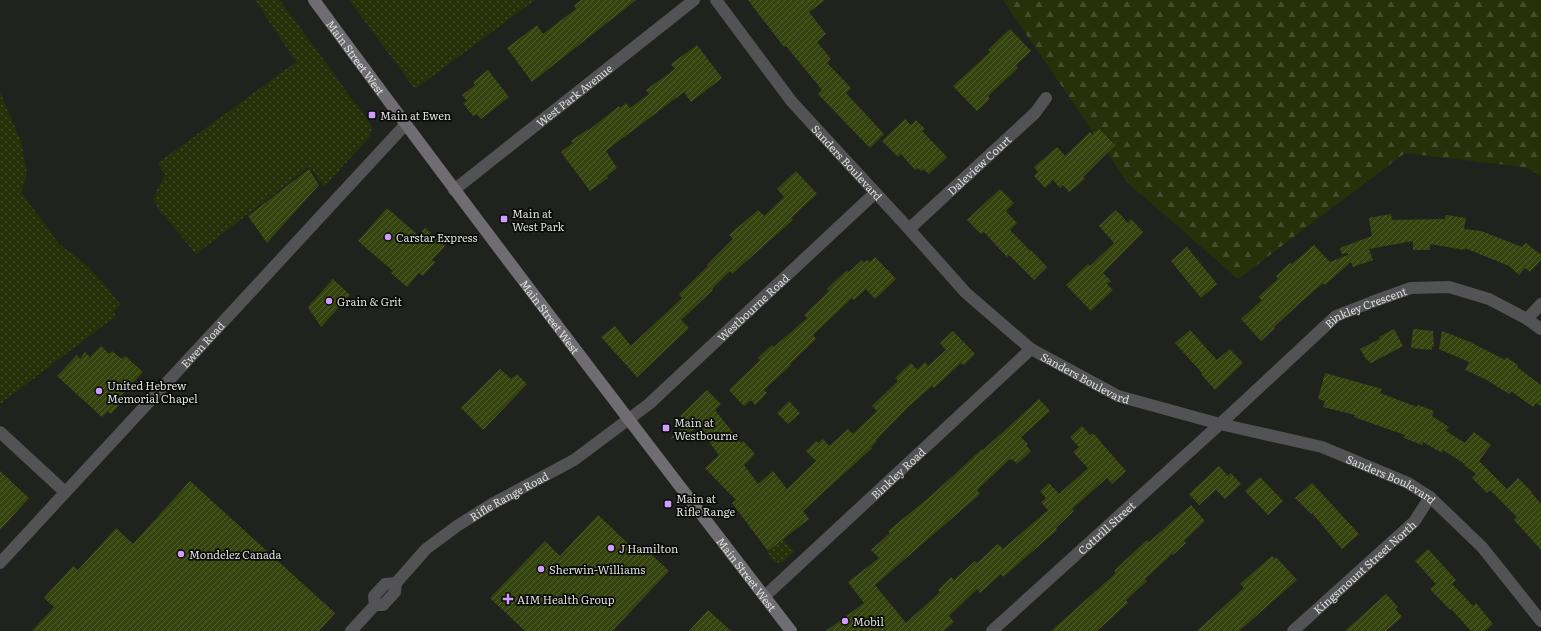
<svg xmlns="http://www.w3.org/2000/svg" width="1541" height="631" viewBox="0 0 1541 631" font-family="Literata,serif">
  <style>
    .grass { fill: url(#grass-dots) }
    .forest { fill: url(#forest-firs) }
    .building { fill: url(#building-hatch) }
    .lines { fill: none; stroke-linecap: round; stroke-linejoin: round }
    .street { stroke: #535255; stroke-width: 12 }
    .secondary { stroke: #6f6d72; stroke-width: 12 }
    .poi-dot { fill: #d09dfe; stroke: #0b0c09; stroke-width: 1.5 }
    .labels { text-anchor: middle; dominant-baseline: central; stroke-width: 3.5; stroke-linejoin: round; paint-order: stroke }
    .street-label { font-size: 11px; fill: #dcdeda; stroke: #0b0c09 }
    .poi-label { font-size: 11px; fill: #dcdeda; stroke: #0b0c09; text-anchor: start }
  </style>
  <defs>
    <pattern id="grass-dots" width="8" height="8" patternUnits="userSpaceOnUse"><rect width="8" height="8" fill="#263109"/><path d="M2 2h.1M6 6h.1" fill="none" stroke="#454e2c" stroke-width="1.8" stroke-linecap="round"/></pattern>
    <pattern id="forest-firs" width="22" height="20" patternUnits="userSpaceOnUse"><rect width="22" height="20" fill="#263109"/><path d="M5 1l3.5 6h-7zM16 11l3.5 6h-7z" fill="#454e2c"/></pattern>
    <pattern id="building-hatch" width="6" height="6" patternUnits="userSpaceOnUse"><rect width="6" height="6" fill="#35440e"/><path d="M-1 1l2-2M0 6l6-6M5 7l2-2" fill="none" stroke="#525f30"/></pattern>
  </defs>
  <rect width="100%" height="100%" fill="#20231d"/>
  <!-- grass -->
  <path class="grass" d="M255,0H280L371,125L372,129L370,136L324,187L309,167L196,254L159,210L153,198L165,175L158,163L296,62Z
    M349,0H535L415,89Z
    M0,92L21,142L27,174L21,192L59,244L88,266L121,305L113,312L116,316L0,404Z
    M783,539L794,552C782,564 778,568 767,553Z"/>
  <!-- forest -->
  <path class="forest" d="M1003,0H1541V176L1524,167L1405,153L1238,279L1127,182Z"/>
  <!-- building -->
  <path class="building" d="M581,0H636L532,82L507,48L537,25L543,34L576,9L574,5Z
    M748,0H825L809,12L826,34L817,42L831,59L827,63L851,88L846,93L884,134L870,148L818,94L822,90L786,46L784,47Z
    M1010,29L1031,51L1016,65L1018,68L988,96L990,99L977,111L953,86L990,52L988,50Z
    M697,45L722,78L691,102L684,92L607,150L606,151L617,168L607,176L608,178L590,191L561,152L573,143L571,141L588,129L589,130L619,106L620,108L626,103L630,108L649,94L646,90L675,69L671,64Z
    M488,70L509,97L481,119L477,114L473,116L463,103L467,101L462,95L475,85L473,82Z
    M905,119L911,125L916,120L925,129L922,131L947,157L929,174L923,169L921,171L918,168L915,170L901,154L898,157L882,141Z
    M1099,129L1115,145L1083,177L1085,179L1069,192L1063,185L1060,188L1053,180L1045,188L1034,176L1038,172L1034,167L1057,147L1065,156L1090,132L1093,135Z
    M309,169L319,185L267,243L248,216Z
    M796,171L817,194L791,218L793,220L732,274L730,271L712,289L713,290L681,320L689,328L637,377L601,337L615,326L631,346L682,298L679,294L708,266L707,265L733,239L729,235L758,210L764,216L784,197L777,189Z
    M1000,189L1014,203L1006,211L1017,223L1010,230L1030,251L1031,250L1047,267L1034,280L1009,255L1007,257L984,232L981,234L967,220Z
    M387,208L419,236L425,228L445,246L432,260L435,262L423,276L419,273L407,287L391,273L393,271L358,241Z
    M1116,210L1128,223L1131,219L1143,232L1103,273L1111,281L1107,284L1113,290L1091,311L1066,285L1088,264L1090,266L1114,243L1099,226Z
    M1391,214L1392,220L1445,219L1446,215L1466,218L1464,229L1481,231L1522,247L1526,243L1541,255V260L1530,272L1525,268L1519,275L1509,266L1465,248V250L1430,244V250H1413V241L1369,249L1373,260L1353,267L1351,262L1325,285L1323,283L1300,303L1274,327L1275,328L1261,341L1241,319L1262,300L1258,297L1278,279L1276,276L1290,263L1292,264L1314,245L1330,262L1348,255V253L1342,254L1340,248L1372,236L1369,218Z
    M1187,247L1217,284L1201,298L1171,261Z
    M875,257L896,279L875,299L866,289L854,300L852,298L813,335L816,339L790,364L791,365L764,390L767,393L755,405L751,400L744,406L729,390L760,360L758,358L772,345L774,347L807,318L804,315L829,291L827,289L847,270L849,272L862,260L864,263L867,260L870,262Z
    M333,279L350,295L321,327L308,307Z
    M1394,329L1403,346L1371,363L1366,359L1360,349L1380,339L1379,337Z
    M1413,329L1433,331L1434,347L1432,346V350L1411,348Z
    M1190,330L1217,360L1230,349L1243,363L1215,390L1201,374L1202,373L1175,343Z
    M953,331L975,354L964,365L961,363L934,388L932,386L907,408L876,440L877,441L871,447L872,448L803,511L809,519L768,551L732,503L736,500L705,468L719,455L699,428L670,439L687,423L680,416L707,390L721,404L715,410L741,443L743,441L755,454L744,465L758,484L773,471L787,489L816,461L806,451L816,441L818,443L823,439L829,446L848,429L853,434L877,411L872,406L898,381L895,378L911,363L917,370L925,362L928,366L946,350L940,343Z
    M1442,331L1470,342L1505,360L1506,357L1518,365L1517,367L1541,385V406L1536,403L1533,407L1511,391L1509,394L1485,379L1465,370L1469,362L1439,349Z
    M101,346L109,354L112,351L122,359L125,356L143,372L115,402L119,405L111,414L108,411L102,417L57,376L77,355L80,359L85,352L90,357Z
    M500,369L511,379L517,374L527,384L483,430L461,408Z
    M1325,373L1382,389L1380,393L1417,407L1418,405L1434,411L1432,416L1449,427L1446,431L1465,443L1474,432L1491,445L1479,461L1507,489L1518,478L1531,491V492L1541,504V550L1514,520L1517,517L1490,490L1487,493L1472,478L1476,474L1464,465L1465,464L1443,450L1442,453L1423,442L1422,445L1404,438L1405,435L1354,417L1355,415L1323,407L1325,401L1318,399Z
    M1039,399L1050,411L1021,437L1028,444L1026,445L1031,451L1017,464L1012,459L1011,460L1010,459L977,490L980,494L875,585L906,623L940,592L938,590L951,577L954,580L975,561L977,563L998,544L1003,549L1048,510L1041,502L1046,498L1040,491L1049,483L1059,494L1088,468L1073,452L1079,447L1070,437L1082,426L1090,435L1093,433L1126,471L1112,484L1107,478L1072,509L1074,511L1056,528L1057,530L1003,577L1001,574L980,593L977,589L949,616L954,622L943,631H826L864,603L848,582L879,558L871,550L890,533L888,531L932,495L982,449L983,450Z
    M789,401L800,413L788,424L777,413Z
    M1219,466L1228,476L1231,473L1241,484L1225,499L1216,490L1199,505L1189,494Z
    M0,471L29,498L0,530Z
    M1260,477L1283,501L1268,515L1245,491Z
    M190,481L335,613L319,631H32L54,607L44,598L73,566L78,570L116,528L133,544Z
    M1312,483L1359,534L1342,549L1312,513L1311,514L1295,498Z
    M1191,505L1205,521L1184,541L1186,543L1173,555L1172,554L1145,579L1147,581L1126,600L1128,603L1097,631H1051L1116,573L1114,571L1147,540L1149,542Z
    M598,515L636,551L641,545L669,571L612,631H525L490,598L545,541L560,556Z
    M1428,549L1456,580L1452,584L1473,606L1476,603L1493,624L1485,631H1471L1451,609L1450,610L1430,589L1436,584L1415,561Z
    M1272,556L1275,559L1276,557L1297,580L1239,631H1197L1244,588L1240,584Z
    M1386,594L1398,607L1395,609L1402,617L1386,631H1345Z
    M708,610L731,631H689Z"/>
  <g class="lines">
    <!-- street -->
    <g class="street">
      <path id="s1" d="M716,0L792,102L909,229L966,293L1031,349L1118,396L1220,424L1322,447L1408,483L1430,497L1482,547L1541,621"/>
      <path id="s2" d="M454,190L694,0"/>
      <path id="s3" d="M909,229L1035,113L1046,98"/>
      <path d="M1527,319L1541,304"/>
      <path d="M0,432L65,492"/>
      <path id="s4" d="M0,563L405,125"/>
      <path id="s5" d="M765,596L1031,349"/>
      <path d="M375,605L374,596L385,584L396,583"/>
      <path id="s6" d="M351,631L375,605H383L395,592L396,583L426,549L457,526L492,504L574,460L649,404L875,193"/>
      <path id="s7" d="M992,631L1220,424L1336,316L1372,302L1411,288L1449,287L1489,299L1527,319L1541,329"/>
      <path id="s8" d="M1293,631L1414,522L1430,497"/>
    </g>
    <!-- secondary -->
    <path class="secondary" id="s9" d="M314,0C470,213 630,422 791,631"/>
  </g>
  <!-- markers -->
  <g class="poi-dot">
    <rect x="368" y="111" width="8" height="8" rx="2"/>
    <rect x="500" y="215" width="8" height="8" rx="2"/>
    <circle cx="388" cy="237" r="4"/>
    <circle cx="329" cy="301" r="4"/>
    <circle cx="99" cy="391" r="4"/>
    <rect x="662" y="424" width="8" height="8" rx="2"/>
    <rect x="664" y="500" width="8" height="8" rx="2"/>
    <circle cx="611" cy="548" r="4"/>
    <circle cx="181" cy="554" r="4"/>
    <circle cx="541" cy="569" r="4"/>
    <path d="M506 593h4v4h4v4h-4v4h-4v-4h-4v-4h4z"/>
    <circle cx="845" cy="621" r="4"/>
  </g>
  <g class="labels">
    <!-- street labels -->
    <g class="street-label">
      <text stroke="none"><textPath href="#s9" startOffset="71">Main Street West</textPath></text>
      <text stroke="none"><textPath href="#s2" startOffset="153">West Park Avenue</textPath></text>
      <text stroke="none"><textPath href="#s1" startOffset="209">Sanders Boulevard</textPath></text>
      <text stroke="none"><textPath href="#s3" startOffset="95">Daleview Court</textPath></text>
      <text stroke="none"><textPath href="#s6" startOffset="524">Westbourne Road</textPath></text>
      <text stroke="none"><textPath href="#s7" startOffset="497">Binkley Crescent</textPath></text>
      <text stroke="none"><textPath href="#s9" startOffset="395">Main Street West</textPath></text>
      <text stroke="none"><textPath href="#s4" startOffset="298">Ewen Road</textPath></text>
      <text stroke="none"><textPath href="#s1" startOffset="533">Sanders Boulevard</textPath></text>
      <text stroke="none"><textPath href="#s5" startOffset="181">Binkley Road</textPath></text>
      <text stroke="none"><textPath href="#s1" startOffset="857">Sanders Boulevard</textPath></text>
      <text stroke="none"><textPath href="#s6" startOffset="214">Rifle Range Road</textPath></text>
      <text stroke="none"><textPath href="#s7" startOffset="154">Cottrill Street</textPath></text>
      <text stroke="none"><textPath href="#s8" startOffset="96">Kingsmount Street North</textPath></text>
      <text stroke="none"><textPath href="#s9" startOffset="719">Main Street West</textPath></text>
    </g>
    <!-- poi labels -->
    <g class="poi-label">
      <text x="380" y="115">Main at Ewen</text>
      <text x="512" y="213">Main at<tspan x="512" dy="13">West Park</tspan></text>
      <text x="396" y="237">Carstar Express</text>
      <text x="337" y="301">Grain &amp; Grit</text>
      <text x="107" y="385">United Hebrew<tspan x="107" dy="13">Memorial Chapel</tspan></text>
      <text x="674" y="422">Main at<tspan x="674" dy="13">Westbourne</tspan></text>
      <text x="676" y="498">Main at<tspan x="676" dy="13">Rifle Range</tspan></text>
      <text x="619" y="548">J Hamilton</text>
      <text x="189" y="554">Mondelez Canada</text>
      <text x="549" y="569">Sherwin-Williams</text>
      <text x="517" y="599">AIM Health Group</text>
      <text x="853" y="621">Mobil</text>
    </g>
  </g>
</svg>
